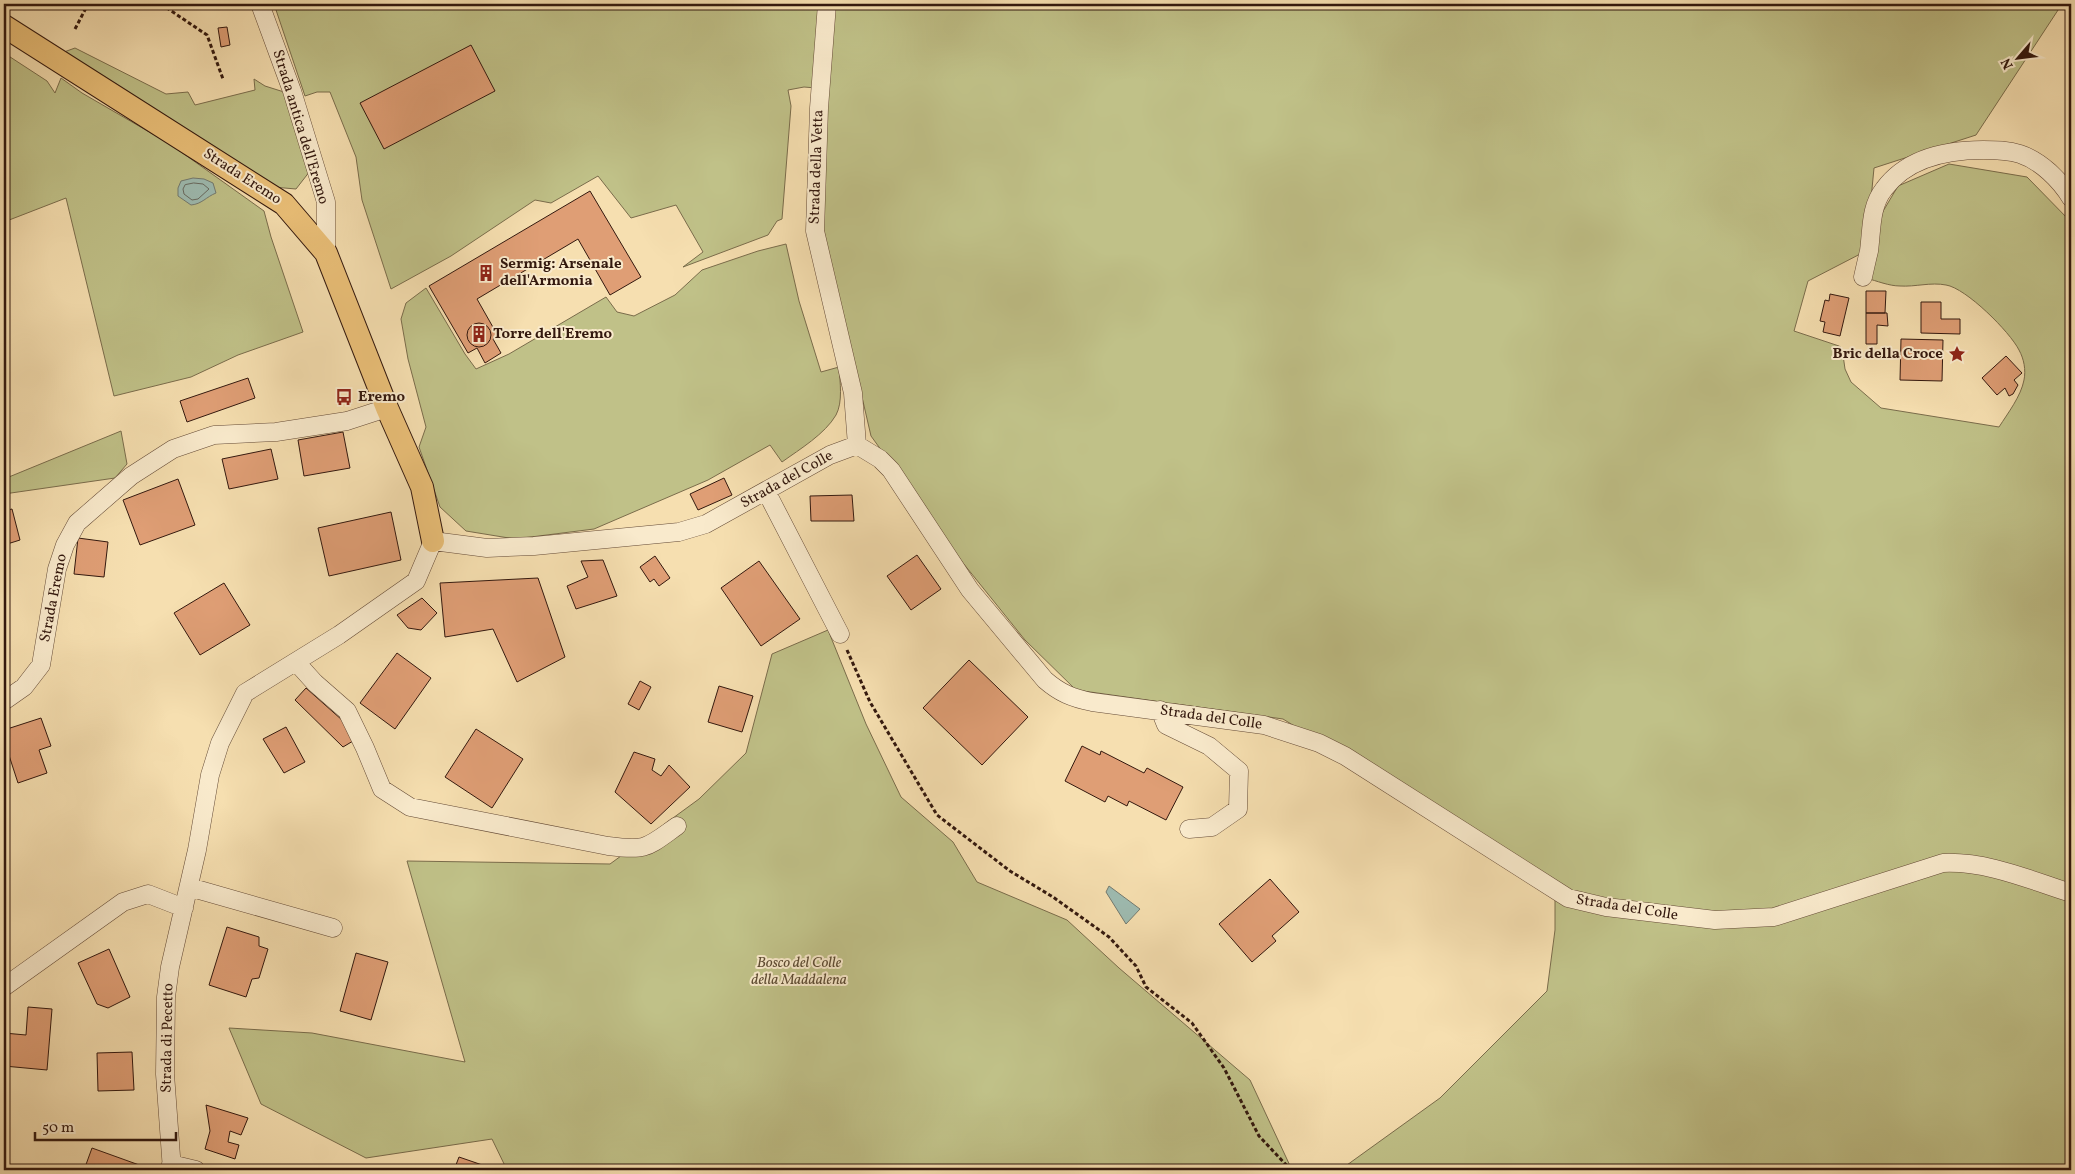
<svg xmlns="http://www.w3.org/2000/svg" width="2075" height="1174" viewBox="0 0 2075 1174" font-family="Vollkorn,serif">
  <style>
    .green { fill: #c0c188; stroke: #7a6c4b }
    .water { fill: #9ebcb2; stroke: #737a70 }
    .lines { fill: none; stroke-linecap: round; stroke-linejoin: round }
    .shore { stroke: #686a60; stroke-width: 1 }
    .building { fill: #df9e75; stroke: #33180e }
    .minor-casing { stroke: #644a36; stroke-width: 19 }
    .major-casing { stroke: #33180e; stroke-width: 24 }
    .path { stroke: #33180e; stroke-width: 3; stroke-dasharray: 4 2.5; stroke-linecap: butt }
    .minor { stroke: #f9eacc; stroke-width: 18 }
    .major { stroke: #ebc078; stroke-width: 22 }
    .labels { text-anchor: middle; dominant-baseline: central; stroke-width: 4; stroke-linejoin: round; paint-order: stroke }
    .street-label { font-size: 15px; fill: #33180e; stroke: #f9eacc }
    .poi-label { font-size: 15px; font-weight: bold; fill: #33180e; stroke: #f9eacc; text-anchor: start }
    .park-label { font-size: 15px; font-style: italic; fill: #5d4b33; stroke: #f9eacc }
  </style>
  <rect width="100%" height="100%" fill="#f6dfb0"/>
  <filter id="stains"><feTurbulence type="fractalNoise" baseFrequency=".004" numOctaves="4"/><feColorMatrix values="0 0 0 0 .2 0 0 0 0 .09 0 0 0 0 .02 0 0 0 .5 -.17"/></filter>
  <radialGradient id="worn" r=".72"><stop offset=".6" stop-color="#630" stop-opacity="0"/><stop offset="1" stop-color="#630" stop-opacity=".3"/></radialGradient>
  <!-- green -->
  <path class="green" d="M274,4H2062L1976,135L1874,168L1866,251L1808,281L1794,331L1839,346L1842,348L1845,369L1851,382L1881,408L1999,427C2008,413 2021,396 2024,380C2026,370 2024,359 2019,350C2010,332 1966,288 1946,285C1931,282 1915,287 1900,286C1889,286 1877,281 1866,278L1882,213L1898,186L1949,164L2027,177L2071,222V1170H1340L1440,1098L1547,991L1555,930V886L1283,719L1076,690L1025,640L963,563L871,436L823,228L828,89L804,87L788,90L791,106L782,219L777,221L768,235L683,267L703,252L676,205L631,218L598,176L551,203L535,200L451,256L391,289L362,200L356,157L330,92H317L305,96Z
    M75,48L166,94L188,92L195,105L255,90L254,79L265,86L284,92L310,171L296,189L273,187L64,52Z
    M4,53L47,81L55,93L61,78L82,93L170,144L264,211L271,237L303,332L238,355L191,377L114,396L66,198L4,222Z
    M786,244L799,301L821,372L839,367C840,382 843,402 836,415C825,434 800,449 782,462L770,445L708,480L594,529L515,539L466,531L440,507L419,447L426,427L408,359L401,319L406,303L426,288L465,354L476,369L509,354L606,297L617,312L634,316L675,295L702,270L758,251Z
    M121,431L127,464L115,478L4,494V479Z
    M828,630L866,724L901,797L953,842L977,882L1067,920L1119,968L1250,1080L1292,1170H507L492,1139L366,1158L261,1104L229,1028L312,1033L465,1062L407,861L610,864L699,799L746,753L772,654Z"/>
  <!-- water -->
  <path class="water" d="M193,178L204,179L213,183L216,193C206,197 202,204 191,205L178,196V188L181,181Z
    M1109,886L1140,909L1126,924L1106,892Z"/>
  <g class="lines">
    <!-- shore -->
    <path class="shore" d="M194,183L203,184L209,189L198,199L192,200L184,194L183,189L185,185Z"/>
  </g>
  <!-- building -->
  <path class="building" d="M227,27L230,45L221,47L218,28Z
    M471,45L495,91L384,149L360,103Z
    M590,191L641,277L610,295L578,239L477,299L498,336L493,339L501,353L485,363L477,348L468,353L429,286Z
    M1866,291H1886L1885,313H1866Z
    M1830,294L1849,298L1840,336L1823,332L1825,322L1820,321L1825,300L1829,301Z
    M1921,302H1941V319H1960V334L1921,333Z
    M1866,313H1887L1888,326L1877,325V344H1866Z
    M467 335a12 12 0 1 1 24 0a12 12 0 1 1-24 0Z
    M1901,339L1943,340L1942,381L1900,380Z
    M2006,356L2022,373L2014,380L2018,385L2013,394L2009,396L2005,388L1997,395L1982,378Z
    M248,378L255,398L187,422L180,401Z
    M343,432L350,468L304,476L298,440Z
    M271,449L278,479L229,489L222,459Z
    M724,478L732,495L698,510L690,494Z
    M178,479L195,525L140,545L123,500Z
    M852,495L854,521H811L810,496Z
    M12,509L20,540L4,545V511Z
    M391,512L401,560L329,576L318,528Z
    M78,538L108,542L104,577L74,574Z
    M917,555L941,589L911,610L887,576Z
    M655,556L670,578L659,586L654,579L650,582L640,567Z
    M603,560L617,596L576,609L567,586L588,577L581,561Z
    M759,561L800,619L761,646L721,588Z
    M538,578L565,657L517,682L493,629L445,637L440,583Z
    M224,583L250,625L200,655L174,613Z
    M422,598L437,613L421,630L408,628L397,615Z
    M4,624L8,650H4Z
    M397,653L431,678L395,729L360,703Z
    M969,660L1028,717L982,765L923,708Z
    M640,681L651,687L639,710L628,704Z
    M719,686L753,696L742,732L708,722Z
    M306,688L342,720L353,741L343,747L295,700Z
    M41,718L51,746L39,750L47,773L18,783L4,740V730Z
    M286,727L305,762L284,773L263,739Z
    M476,729L523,759L492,808L445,777Z
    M1082,746L1100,755L1101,751L1144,773L1147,768L1183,787L1166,820L1129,801L1127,806L1108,796L1105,802L1065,781Z
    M634,752L655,759L652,770L661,776L669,765L690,787L651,824L615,792Z
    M1270,879L1299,912L1272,936L1276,941L1252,962L1219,924Z
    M227,927L259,937V946L268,949L259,978L252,979L246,997L209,985Z
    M109,949L130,997L108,1008L97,1004L78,963Z
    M356,953L388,962L371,1020L340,1011Z
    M28,1007L52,1009L47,1070L4,1066V1033L26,1035Z
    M132,1052L134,1090L98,1091L97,1053Z
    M206,1105L248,1118L241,1135L230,1131L228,1142L239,1145L235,1159L205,1149L210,1131Z
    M92,1148L142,1166L140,1170H84Z
    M459,1157L491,1168V1170H454Z"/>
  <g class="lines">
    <!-- minor casing -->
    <g class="minor-casing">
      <path id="minor" d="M260,4L292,91L326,202V253
        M827,4L819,108L815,231L853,393L857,445
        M1863,277C1865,268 1867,259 1869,251C1872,229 1870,207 1884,189C1907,158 1946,150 1983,150C1996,150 2008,150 2020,154C2041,161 2060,180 2071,198
        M766,491L840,634
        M296,662L315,683L347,711L365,748L382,789L410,807L608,846C647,851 646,848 677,826
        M4,701L24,687L41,665L57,569L65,545L77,523L131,476L173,449L214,435L276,432L347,421L387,408
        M1160,710L1166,725L1209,746L1239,771L1238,809L1212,827L1189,829
        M189,887L333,928
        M4,987L123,902L148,894L184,908
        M171,1164L196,1170
        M172,1170L165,1074L166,997L170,967L197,850L210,775L220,743L245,693L339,635L416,581L433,541L487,548L534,546L679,532L706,524L830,455L857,445L880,459L891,470L970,590L1045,680C1060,693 1072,698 1092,702L1264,725L1319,743L1345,756L1568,898L1606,907L1715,920L1774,917L1943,863C1987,861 2030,880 2071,893"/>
    </g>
    <!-- major casing -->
    <g class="major-casing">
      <path id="major" d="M4,26L284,204L326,253L387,408L422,487L433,541"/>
    </g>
    <!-- path -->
    <path class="path" d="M161,4L207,35L223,79
      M75,29L88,4
      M847,650L870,702L937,815L1010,871L1053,897L1109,937L1136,966L1146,987L1192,1023L1224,1068L1259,1136L1291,1170"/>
    <!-- minor -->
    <use href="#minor" class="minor"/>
    <!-- major -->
    <use href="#major" class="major"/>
  </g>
  <!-- icons -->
  <defs>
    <g id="building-bare" transform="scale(1.35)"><path d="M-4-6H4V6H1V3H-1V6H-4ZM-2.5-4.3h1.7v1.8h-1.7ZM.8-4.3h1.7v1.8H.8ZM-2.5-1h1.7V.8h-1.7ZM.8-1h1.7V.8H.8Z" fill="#8f2418" stroke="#f9eacc" stroke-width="2.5" paint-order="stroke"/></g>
    <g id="sight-bare" transform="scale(1.35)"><path d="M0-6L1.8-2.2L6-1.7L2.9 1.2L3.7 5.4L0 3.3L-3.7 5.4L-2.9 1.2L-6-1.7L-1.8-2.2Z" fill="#8f2418" stroke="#f9eacc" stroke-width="2.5" paint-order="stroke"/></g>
    <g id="bus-bare" transform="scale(1.35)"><path d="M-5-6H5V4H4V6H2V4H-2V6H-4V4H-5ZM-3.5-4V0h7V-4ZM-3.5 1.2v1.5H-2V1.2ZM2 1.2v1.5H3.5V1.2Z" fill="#8f2418" stroke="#f9eacc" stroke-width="2.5" paint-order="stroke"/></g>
  </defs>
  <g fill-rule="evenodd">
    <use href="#building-bare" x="486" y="273"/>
    <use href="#building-bare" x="479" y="334"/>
    <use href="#sight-bare" x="1957" y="354"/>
    <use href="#bus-bare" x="344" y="397"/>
  </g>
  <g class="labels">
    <!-- street labels -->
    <g class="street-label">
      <text transform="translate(300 127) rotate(73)">Strada antica dell'Eremo</text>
      <text transform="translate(817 167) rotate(-88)">Strada della Vetta</text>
      <text transform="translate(242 177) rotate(33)">Strada Eremo</text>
      <text transform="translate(787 480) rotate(-29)">Strada del Colle</text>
      <text transform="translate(54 598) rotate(-79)">Strada Eremo</text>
      <text transform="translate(1211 718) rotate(8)">Strada del Colle</text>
      <text transform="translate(1627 908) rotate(9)">Strada del Colle</text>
      <text transform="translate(168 1038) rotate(-89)">Strada di Pecetto</text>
    </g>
    <!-- poi labels -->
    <g class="poi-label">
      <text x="500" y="264">Sermig: Arsenale<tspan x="500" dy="17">dell'Armonia</tspan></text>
      <text x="493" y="334">Torre dell'Eremo</text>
      <text x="1943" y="354" text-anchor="end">Bric della Croce</text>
      <text x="358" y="397">Eremo</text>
    </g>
    <!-- park labels -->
    <g class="park-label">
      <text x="799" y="963">Bosco del Colle<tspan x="799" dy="17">della Maddalena</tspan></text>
    </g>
  </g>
  <!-- margin -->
  <rect width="2075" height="1174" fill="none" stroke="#f6dfb0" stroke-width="20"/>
  <rect x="5" y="5" width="2065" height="1164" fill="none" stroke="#33180e" stroke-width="2.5"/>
  <rect x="10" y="10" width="2055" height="1154" fill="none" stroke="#33180e"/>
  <!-- north arrow -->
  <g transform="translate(2018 58) rotate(242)" stroke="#f9eacc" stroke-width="4" paint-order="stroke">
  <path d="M0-4L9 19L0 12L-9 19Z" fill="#33180e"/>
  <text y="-8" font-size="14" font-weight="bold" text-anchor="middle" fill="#33180e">N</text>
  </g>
  <!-- scale -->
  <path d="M35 1132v8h141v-8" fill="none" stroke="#33180e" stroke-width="2.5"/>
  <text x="42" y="1132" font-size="15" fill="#33180e" stroke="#f9eacc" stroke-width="4" paint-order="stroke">50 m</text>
  <rect width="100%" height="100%" filter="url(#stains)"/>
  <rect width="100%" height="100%" fill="url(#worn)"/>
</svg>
